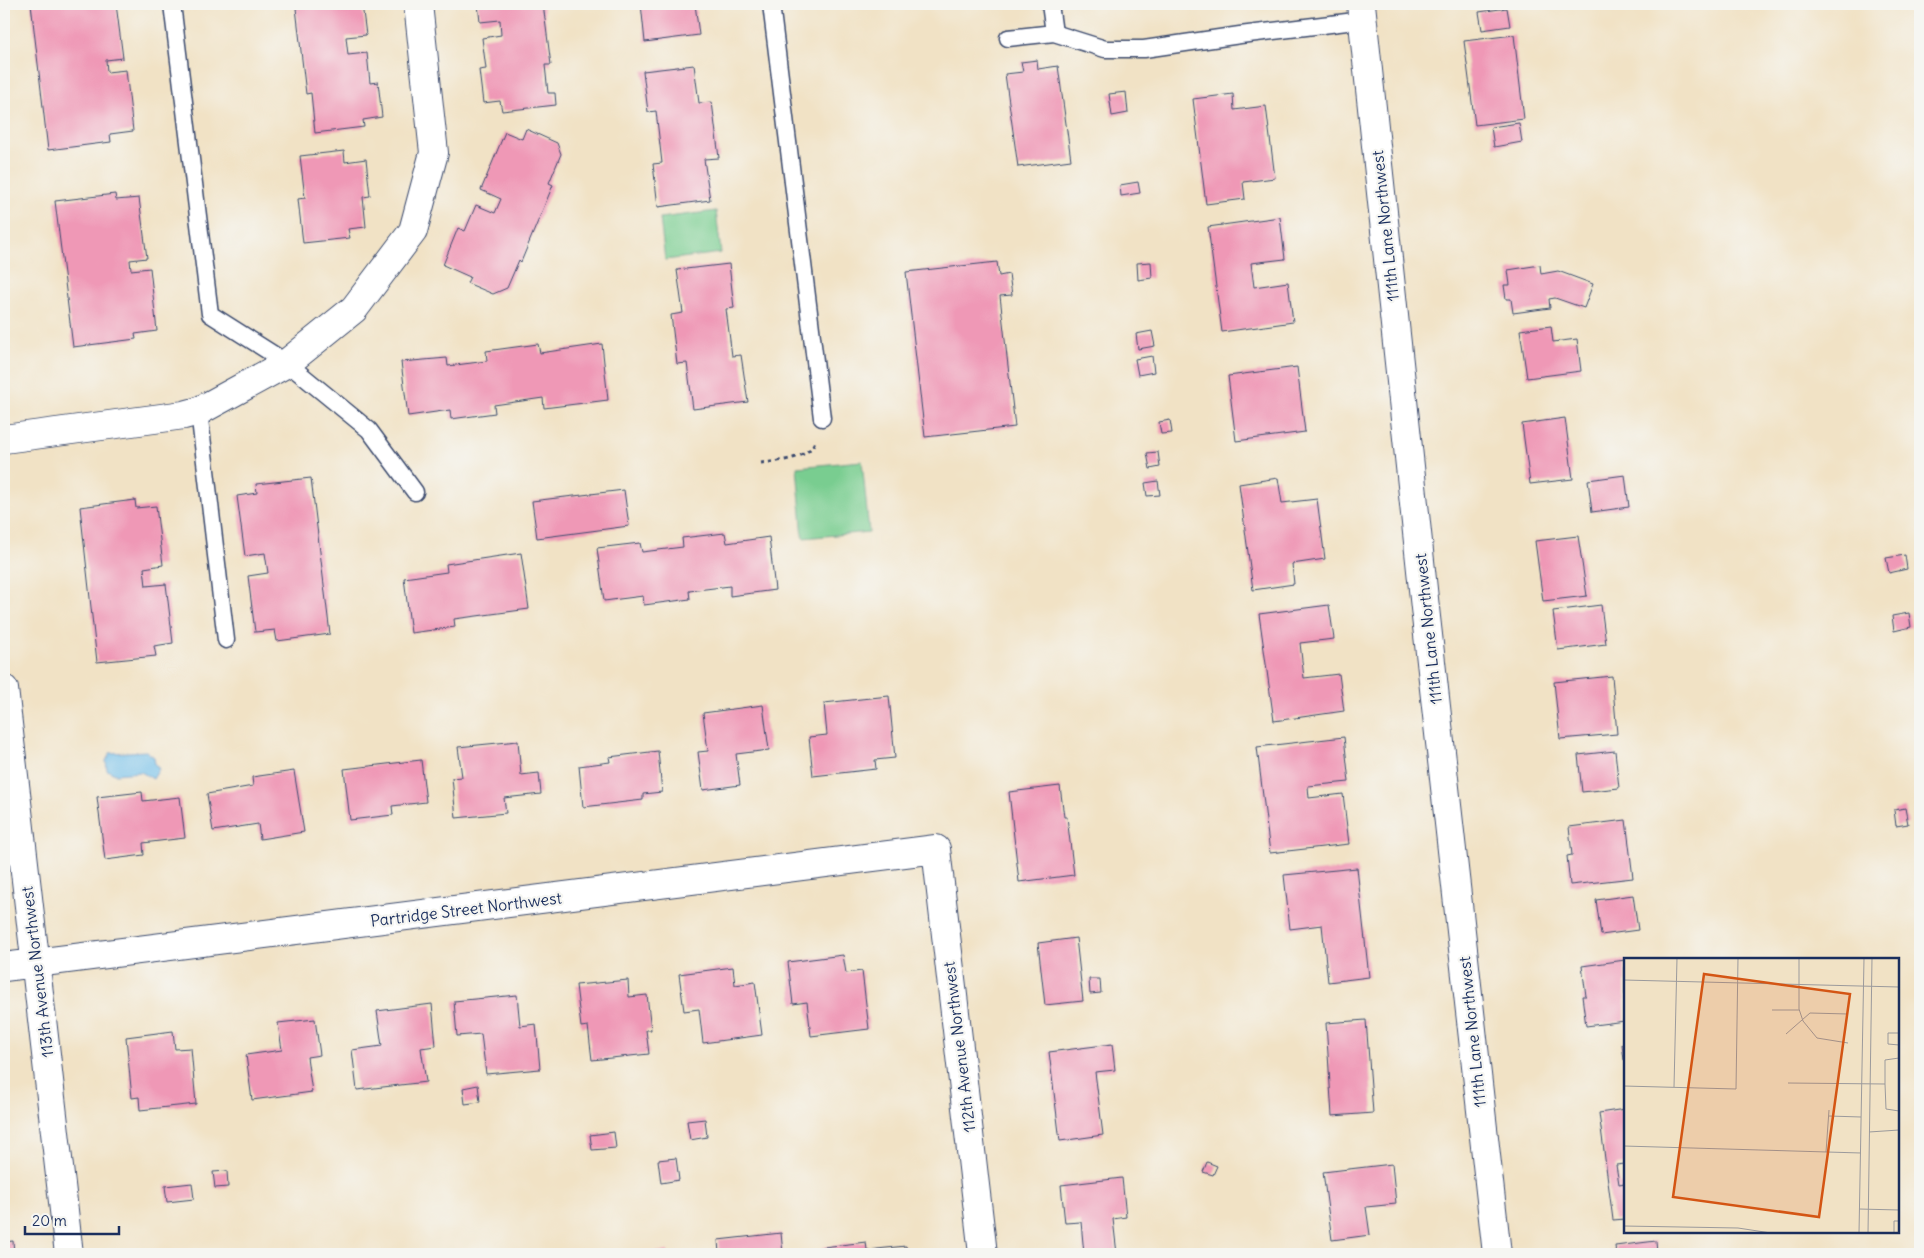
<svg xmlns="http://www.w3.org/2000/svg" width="1924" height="1258" viewBox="0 0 1924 1258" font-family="Delius,sans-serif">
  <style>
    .green { fill: #79cd90; stroke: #4a7e77 }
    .water { fill: #6ebde9; stroke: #4476a4 }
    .building { fill: #ef98b6 }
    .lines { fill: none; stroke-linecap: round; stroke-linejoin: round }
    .service-casing { stroke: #3b4a6d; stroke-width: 19 }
    .minor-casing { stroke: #3b4a6d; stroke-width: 30 }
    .path { stroke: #3b4a6d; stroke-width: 3; stroke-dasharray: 4 4; stroke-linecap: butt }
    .service { stroke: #fff; stroke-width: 16 }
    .minor { stroke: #fff; stroke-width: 28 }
    .labels { text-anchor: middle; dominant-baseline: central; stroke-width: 4.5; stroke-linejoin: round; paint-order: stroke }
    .street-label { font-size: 16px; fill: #1b2f5e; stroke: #f6f6f2 }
    .inset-road { fill: none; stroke: #9b9a9c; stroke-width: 1 }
    .view { fill: #d45514; fill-opacity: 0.15; stroke: #d45514; stroke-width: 2.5 }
    .inset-edge { fill: none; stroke: #1b2f5e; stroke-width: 2.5 }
  </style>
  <rect width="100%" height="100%" fill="#f6f6f2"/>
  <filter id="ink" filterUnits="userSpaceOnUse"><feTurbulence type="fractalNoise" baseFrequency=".02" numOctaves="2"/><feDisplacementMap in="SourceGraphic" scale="10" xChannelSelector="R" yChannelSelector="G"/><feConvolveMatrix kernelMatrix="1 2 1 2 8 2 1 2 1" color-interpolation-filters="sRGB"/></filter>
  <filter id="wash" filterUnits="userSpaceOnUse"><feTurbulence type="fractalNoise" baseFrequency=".0096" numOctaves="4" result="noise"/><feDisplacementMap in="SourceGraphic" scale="20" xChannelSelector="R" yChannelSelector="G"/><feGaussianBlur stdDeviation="1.12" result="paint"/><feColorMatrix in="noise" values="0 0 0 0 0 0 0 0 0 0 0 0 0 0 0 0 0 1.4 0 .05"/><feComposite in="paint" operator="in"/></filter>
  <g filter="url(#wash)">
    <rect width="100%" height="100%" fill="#f1e2c5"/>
    <!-- green -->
    <path class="green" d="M716,211L721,253L665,260L660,218Z
      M862,461L869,532L803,538L797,467Z"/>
    <!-- water -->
    <path class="water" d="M146,751L154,757L155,764L159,769L153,779L141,772L115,774L107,770L106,761L110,753Z"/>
    <g id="blocks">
      <!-- building -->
      <path class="building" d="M31,4H116L123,58L106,60L107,72L126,70L133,131L110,134L111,142L48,150Z
        M302,4H362L366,35L346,37L348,55L367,53L370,83L378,82L382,117L363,120L364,127L315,133L311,93L306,94L296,8L302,7Z
        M478,4H543L551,65H545L548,93H555L556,105L502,111L500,101L483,103L479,70L486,69L482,38L501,35L500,20L480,22Z
        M641,4H695L699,35L645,42Z
        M1507,8L1510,26L1482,30L1479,12Z
        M1514,35L1524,119L1475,125L1464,41Z
        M1037,60L1038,69L1058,66L1071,160L1018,167L1005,74L1023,72L1021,62Z
        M694,65L699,103L712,102L719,158L704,159L710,200L658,207L653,164L662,163L656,111L648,112L643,71Z
        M1126,92L1128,113L1112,116L1109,94Z
        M1233,94L1234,110L1266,106L1275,178L1243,182L1245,199L1206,204L1193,99Z
        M1519,123L1522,142L1494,147L1491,127Z
        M526,129L557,143L561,154L549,183L553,185L521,262L519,260L507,288L493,294L467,283L470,277L443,265L458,228L465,231L476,205L495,213L501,199L481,190L505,132L522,139Z
        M344,151L345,162L366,159L370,196L363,197L366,227L348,229L350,238L303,243L298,199L305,198L300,156Z
        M1138,182L1140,193L1121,196L1120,185Z
        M115,194L116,200L139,198L147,258L130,260L131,270L150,268L157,331L135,334L136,339L73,347L55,201Z
        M1280,217L1285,259L1251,263L1254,287L1288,282L1293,322L1222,332L1208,227Z
        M997,262L999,276L1009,274L1012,295L1000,296L1015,427L925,437L906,272Z
        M1151,262L1152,278L1138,280L1137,263Z
        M729,264L734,308L726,309L732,356L741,355L748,402L693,409L687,363L677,364L671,315L683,313L677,270Z
        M1540,265L1541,274L1558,271L1593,284L1584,308L1555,298L1549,299L1550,308L1513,313L1511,299H1506L1504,285H1510L1508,270Z
        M1551,326L1553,342L1577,339L1581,371L1527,378L1520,330Z
        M1152,331L1155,346L1138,349L1136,334Z
        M538,344L540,353L602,344L608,400L544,408L543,398L494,405L495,413L451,419L450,410L408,416L401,362L447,358L448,366L487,361L486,351Z
        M1152,356L1154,372L1138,375L1135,359Z
        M1297,367L1305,432L1236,441L1228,376Z
        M1565,418L1573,479L1530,484L1522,424Z
        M1170,420L1172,433L1161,434L1159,422Z
        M1158,452L1160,467L1150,469L1147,453Z
        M1625,475L1629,507L1592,512L1588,480Z
        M311,478L330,634L277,641L275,630L255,632L248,576L268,573L265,553L245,556L237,496L257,493L256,484Z
        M1278,478L1282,503L1317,499L1325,559L1292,564L1294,584L1253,590L1239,484Z
        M1158,481L1160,495L1147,496L1145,483Z
        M624,490L629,526L537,538L532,501Z
        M135,500L136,508L156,506L163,565L144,568L146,586L166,584L173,643L154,646L156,656L97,662L80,507Z
        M725,533L727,543L769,537L775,590L730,596V586L689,591L690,599L644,605L643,596L604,601L597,548L640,543L642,552L683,547L682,538Z
        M1578,536L1587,596L1543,601L1535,541Z
        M521,553L529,609L454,619L455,627L411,633L404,578L447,572L446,564Z
        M1905,555L1907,569L1889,573L1886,558Z
        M1329,605L1334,639L1300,643L1304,678L1339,674L1344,711L1274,721L1259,614Z
        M1601,605L1606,644L1558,650L1553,611Z
        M1909,613L1911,627L1894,631L1892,616Z
        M1612,676L1617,734L1560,739L1554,682Z
        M889,696L895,758L875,760L876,769L813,776L809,737L827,735L824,703Z
        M763,705L769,750L736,754L740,785L703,790L698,752L708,751L703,713Z
        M1344,737L1349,782L1308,786L1309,798L1343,794L1349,844L1270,853L1257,747Z
        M518,741L521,775L539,773L541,794L504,798L506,813L456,818L452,778L462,777L458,747Z
        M658,751L662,792L643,794V800L583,807L579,766L610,762L609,757Z
        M1615,751L1619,788L1582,792L1578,755Z
        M421,760L426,802L392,806L393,815L350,820L344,769Z
        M294,771L304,832L260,839L258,824L213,831L207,794L253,786L252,777Z
        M1060,786L1064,817H1067L1074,875L1019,882L1009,792Z
        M142,792L143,801L180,797L185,838L143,843L144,855L105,860L97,797Z
        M1905,808L1908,824L1896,826L1894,810Z
        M1626,820L1633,878L1570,885L1567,856L1572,855L1569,827Z
        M1357,868L1369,977L1328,982L1322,925L1290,929L1284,875Z
        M1633,895L1638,930L1601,935L1596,900Z
        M1076,938L1083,1001L1045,1005L1038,943Z
        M843,955L846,973L862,971L869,1029L811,1036L807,1002L793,1004L788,962Z
        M1625,960V1021L1586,1026L1582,996H1586L1582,966Z
        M733,967L735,985L755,982L762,1035L703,1043L699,1009L684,1011L679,974Z
        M1089,979H1100L1101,993L1090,994Z
        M628,980L629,997L647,995L651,1030H646L649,1054L592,1060L588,1026L581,1027L576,985Z
        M517,995L520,1026L536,1024L540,1069L486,1074L481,1034L457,1036L454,1001Z
        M432,1004L436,1046L421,1048L426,1082L357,1090L352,1050L382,1046L377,1011Z
        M315,1019L320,1055L307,1057L312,1092L252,1100L246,1055L282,1050L278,1023Z
        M1366,1020L1373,1113L1332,1116L1326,1023Z
        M173,1031L175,1049L191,1048L196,1104L140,1110L139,1097L132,1098L126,1037Z
        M1112,1044L1115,1070L1095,1072L1103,1135L1060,1141L1049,1052Z
        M1622,1044H1625V1059L1624,1060Z
        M478,1085L480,1102L465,1104L463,1088Z
        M1625,1109V1164L1616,1165L1619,1184L1625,1183V1219L1613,1220L1599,1113Z
        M705,1119L707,1137L690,1140L687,1121Z
        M614,1132L616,1148L592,1150L590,1135Z
        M676,1158L679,1180L661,1183L658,1160Z
        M1207,1162L1217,1166L1213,1175L1203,1172Z
        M1392,1164L1396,1204L1366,1207L1370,1235L1332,1240L1323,1172Z
        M227,1171L228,1187L215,1188L213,1172Z
        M1122,1178L1126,1217L1113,1219L1117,1254H1084L1081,1222L1065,1223L1061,1185Z
        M192,1183L194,1199L167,1202L165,1186Z
        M781,1233L783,1254H719L718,1240Z
        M13,1241L14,1253L4,1254V1242Z
        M1656,1241L1657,1254H1616L1615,1246Z
        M866,1242L867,1250L906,1246L907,1254H824L823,1247Z
        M668,1251V1254H643L642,1253Z"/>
    </g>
  </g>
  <g filter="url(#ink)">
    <use href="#blocks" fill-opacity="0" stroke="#3b4a6d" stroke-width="1"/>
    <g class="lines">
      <!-- service casing -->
      <g class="service-casing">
        <path id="service" d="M172,4L210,314L287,363L369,430L415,492
          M771,4L822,418
          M1050,4L1054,33
          M1008,38L1054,33L1105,49H1144L1240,35L1363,20
          M199,411L226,640"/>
      </g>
      <!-- minor casing -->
      <g class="minor-casing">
        <path id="minor" d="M1361,4L1425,608L1497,1254
          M4,439L184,415L199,411L287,363L354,309L413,231L432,160L434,153L418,4
          M4,689L69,1254
          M4,967L936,849L983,1254"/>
      </g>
      <!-- path -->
      <path class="path" d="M761,463C777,461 809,460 815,441"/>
      <!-- service -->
      <use href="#service" class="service"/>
      <!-- minor -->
      <use href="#minor" class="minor"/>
    </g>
  </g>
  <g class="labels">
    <!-- street labels -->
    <g class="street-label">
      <text transform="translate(1385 226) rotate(-96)">111th Lane Northwest</text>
      <text transform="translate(1428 629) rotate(-96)">111th Lane Northwest</text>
      <text transform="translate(466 909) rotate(-7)">Partridge Street Northwest</text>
      <text transform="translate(37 972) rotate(-97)">113th Avenue Northwest</text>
      <text transform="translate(1472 1032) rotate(-96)">111th Lane Northwest</text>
      <text transform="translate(959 1047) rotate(-97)">112th Avenue Northwest</text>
    </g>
  </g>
  <!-- overview -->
  <g transform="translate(1624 958)">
    <rect width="275" height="275" fill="#f1e2c5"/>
    <path class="inset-road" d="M175,0V51L179,63L193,80L224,85M0,22L275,29M148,52H175M275,75H264V86L275,87M162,76L186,55L224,56M275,100L261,102V126L262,151L275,153M164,125L261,126M0,128L112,131L114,0M50,129L53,0M205,158L237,159M245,174L275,172M0,188L237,195M202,194L205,152M235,251L275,252M0,268L114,270L147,275M235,275L240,0M244,275L248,0M270,275V263H275"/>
    <path class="view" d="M80,16L226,36L195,259L49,239Z"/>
    <rect width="275" height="275" class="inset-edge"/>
  </g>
  <!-- margin -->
  <rect width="1924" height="1258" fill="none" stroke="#f6f6f2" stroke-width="20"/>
  <!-- scale -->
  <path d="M25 1226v8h94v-8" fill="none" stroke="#1b2f5e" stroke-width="2.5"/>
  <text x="32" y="1226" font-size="15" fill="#1b2f5e" stroke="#f6f6f2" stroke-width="4" paint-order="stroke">20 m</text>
</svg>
